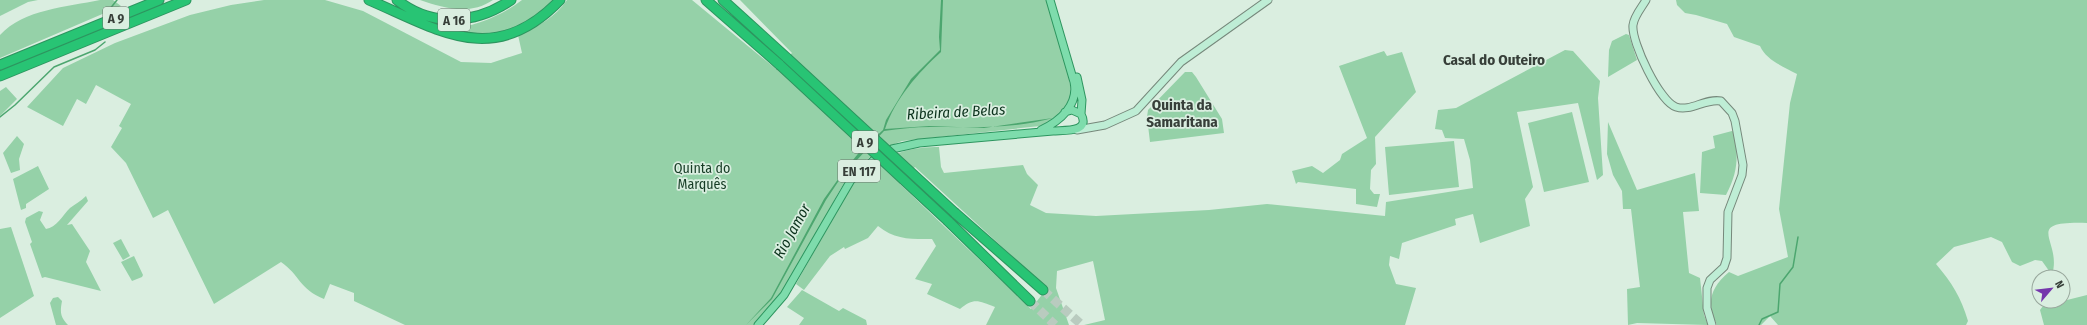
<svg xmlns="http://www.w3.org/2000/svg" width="2087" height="325" viewBox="0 0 2087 325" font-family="'Fira Sans Condensed',sans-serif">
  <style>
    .green { fill: #95d1a8; fill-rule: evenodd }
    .water { fill: #4ca66f }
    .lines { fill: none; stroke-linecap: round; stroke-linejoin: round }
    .stream { stroke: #4ca66f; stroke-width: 1.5 }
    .highway-tunnel { stroke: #b9cbbf; stroke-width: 9; stroke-dasharray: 9 4.5; stroke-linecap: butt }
    .secondary-casing { stroke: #76887b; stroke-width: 9 }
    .primary-casing { stroke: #2d955f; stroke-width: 9 }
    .highway-casing { stroke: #2d955f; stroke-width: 11 }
    .secondary { stroke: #beedd5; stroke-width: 7 }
    .primary { stroke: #7edcac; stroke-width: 7 }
    .highway { stroke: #28c474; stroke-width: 9 }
    .highway-bridge-casing { stroke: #2d955f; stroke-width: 11; stroke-linecap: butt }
    .highway-bridge { stroke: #28c474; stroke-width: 9 }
    .labels { text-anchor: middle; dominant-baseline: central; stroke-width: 3.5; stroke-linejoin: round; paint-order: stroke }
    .shield { fill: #daeee0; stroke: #68746b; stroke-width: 1 }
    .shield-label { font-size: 13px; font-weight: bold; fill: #373f39 }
    .park-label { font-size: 14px; fill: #173d26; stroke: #daeee0 }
    .neighbourhood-label { font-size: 15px; font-weight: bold; fill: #373f39; stroke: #daeee0 }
    .water-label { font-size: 15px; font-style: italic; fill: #0b321c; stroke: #daeee0 }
  </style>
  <rect width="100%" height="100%" fill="#daeee0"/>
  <!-- green -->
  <path class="green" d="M0,0H38L28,2L0,16Z
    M100,0H113L121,6L0,58V35C24,9 67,7 100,0Z
    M264,0H325L363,11L461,62L491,63L522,53L518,35C538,26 555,18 567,0H692L776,69L792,53L740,0H1047C1053,21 1075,82 1070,100C1066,112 1051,120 1040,126L902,141C885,147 868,157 855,169C839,186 829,212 819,232C801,265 780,298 755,325H405L354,301V293L330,284L324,299C299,289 300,275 281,262L214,304L168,210L153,218L126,163L111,147L122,128L119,126L131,104L96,85L86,104L77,99L63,126L27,107L63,68L115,43L190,15L231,5Z
    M420,0H493C469,16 444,8 420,0Z
    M522,0H555C523,30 490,43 447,30C475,26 500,17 522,0Z
    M1676,0H2087V223C2020,221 2063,240 2052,275L2042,261L2035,260L2020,266L2012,262L2002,242L1991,237L1954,247L1936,264C1952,283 1961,297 1968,321L1966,325H1778L1770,316L1761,325H1717C1706,303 1710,288 1729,272L1738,276L1788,257L1779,209L1790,103L1797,74C1784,67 1766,60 1760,46L1734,37L1727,24L1696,15L1685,13L1677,5Z
    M1626,34L1629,35L1637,60L1608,77L1609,50L1612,41Z
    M1565,50L1573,51L1600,81L1598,98L1603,175L1597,180L1578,103L1517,112L1533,187L1525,199L1530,226L1480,243L1473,214L1455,219L1456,225L1402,243L1399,259L1390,256L1389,265L1396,284L1416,288L1405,325H1084L1105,320L1093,261L1057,271L1056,288L1069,325H986L995,307C979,301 974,297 960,309L927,294L932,284L915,279L936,246L932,239C911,239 895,240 878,226L868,238L845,249L844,247L830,256L804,290L796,284C809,260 823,236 837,212C844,199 851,183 862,173C884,155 911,146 939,147L941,167L944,173L1023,165L1027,174L1038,185L1030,205L1046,213L1096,216L1209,210L1267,204L1385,216L1386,202L1473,188L1470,160L1464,139L1445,138L1442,130L1435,129L1438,110L1456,108ZM915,167L1047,288L1031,309L900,184V181Z
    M1384,51L1387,56L1402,52L1416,92L1375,137L1376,164L1371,170L1370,189L1374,194H1380L1377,207L1356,204V189L1298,182L1296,184L1292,171L1312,166L1323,173L1340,160L1342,154L1367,138L1339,66Z
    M1185,72H1192L1196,77L1222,119L1224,133L1150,142L1147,117L1148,110Z
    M6,87L17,99L0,116V91Z
    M1572,112L1589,182L1544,192L1528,123Z
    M1608,122L1637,190L1695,173L1699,211L1683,212L1689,273L1700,278L1704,315L1708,325L1637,323L1628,325L1627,289L1640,287L1631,209H1623L1622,191L1613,175L1607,154Z
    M1732,131L1735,133C1738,159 1738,172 1726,195L1700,193L1702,152L1715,148L1713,136Z
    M17,136L24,144L19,159L20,170L11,173L3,153Z
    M1454,141L1459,187L1389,195L1385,147Z
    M38,166L49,189L26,204V208L21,210L13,179Z
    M86,196L88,201L67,225L72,224L90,251L86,262L101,291L45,277L42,278L30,244L32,242L25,222L26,218L39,211L43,212L40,220L46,229C56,228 63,215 70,208C75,204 81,201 86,196Z
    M11,227L34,296L0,318V229Z
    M121,239L130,256L123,260L113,243Z
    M134,256L143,275L142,277L132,281L121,262Z
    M802,290L839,311L843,308L866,320L867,325H799L804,318L787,307Z
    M2087,295V325H2044L2040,310L2043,306Z
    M58,297L62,301C60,312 60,317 68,325H56L50,303L53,298Z"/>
  <!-- water -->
  <path class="water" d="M941,0H943L941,52C918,73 895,99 885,129L929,126L984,128L1053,118C1013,129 972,127 930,127C915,127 899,129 884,131L842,176L826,200L772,299L746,325L771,298L824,199L841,175L861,150L883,130L886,120L911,79L940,50L939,37Z"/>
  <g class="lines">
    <!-- stream -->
    <path class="stream" d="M109,10L117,0
      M0,117L15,105L54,67L95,50L105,42
      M1759,325L1762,319L1778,312L1780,284L1793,267L1798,237"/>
    <!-- highway-tunnel -->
    <path class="highway-tunnel" d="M1043,290L1082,325
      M1030,301L1055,325"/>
    <!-- secondary casing -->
    <g class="secondary-casing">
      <path id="secondary" d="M1646,0C1642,7 1634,16 1633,25C1631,42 1660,102 1676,107C1691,112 1705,98 1721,101L1732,113L1735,121L1743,165L1742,175L1728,212L1727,258L1724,267L1710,280L1707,288V308L1712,325
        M1077,130L1105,125L1136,111L1181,62L1268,0"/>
    </g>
    <!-- primary casing -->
    <g class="primary-casing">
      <path id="primary" d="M1077,77L1082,100L1081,114
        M1041,130C1060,121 1079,105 1074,82L1050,0
        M758,325L784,295L851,180L874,160L892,149L919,143L1053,131C1064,130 1091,133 1081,114L1072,110L1065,112"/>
    </g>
    <!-- highway casing -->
    <g class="highway-casing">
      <path id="highway" d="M369,0C439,30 494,69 560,0
        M397,0C432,28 476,24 511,0
        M706,0L780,65
        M723,0L787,58
        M0,65L159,0
        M0,76L186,0
        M955,213L1043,290
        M948,221L1030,301"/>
    </g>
    <!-- secondary -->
    <use href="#secondary" class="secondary"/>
    <!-- primary -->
    <use href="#primary" class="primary"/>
    <!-- highway -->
    <use href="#highway" class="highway"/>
    <!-- highway-bridge casing -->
    <g class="highway-bridge-casing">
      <path id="highway-bridge" d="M787,58L955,213
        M780,65L948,221"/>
    </g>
    <!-- highway-bridge -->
    <use href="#highway-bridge" class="highway-bridge"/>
  </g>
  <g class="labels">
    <!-- shield labels -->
    <g class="shield">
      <rect x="103" y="7" width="26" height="22" rx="3"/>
      <rect x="438" y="9" width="32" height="22" rx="3"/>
      <rect x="852" y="131" width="26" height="22" rx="3"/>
      <rect x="838" y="160" width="42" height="22" rx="3"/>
    </g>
    <g class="shield-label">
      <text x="116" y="18">A 9</text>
      <text x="454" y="20">A 16</text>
      <text x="865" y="142">A 9</text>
      <text x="859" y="171">EN 117</text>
    </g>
    <!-- park labels -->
    <g class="park-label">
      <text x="702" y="168">Quinta do<tspan x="702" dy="16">Marquês</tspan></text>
    </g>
    <!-- neighbourhood labels -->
    <g class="neighbourhood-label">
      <text x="1494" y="60">Casal do Outeiro</text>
      <text x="1182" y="105">Quinta da<tspan x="1182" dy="17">Samaritana</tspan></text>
    </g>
    <!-- water labels -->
    <g class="water-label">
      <text transform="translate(956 112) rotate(-3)">Ribeira de Belas</text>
      <text transform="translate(792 231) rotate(-61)">Rio Jamor</text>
    </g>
  </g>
  <!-- north arrow -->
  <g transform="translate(2051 289) rotate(62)"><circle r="19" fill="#daeee0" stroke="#99a89d"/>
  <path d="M0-3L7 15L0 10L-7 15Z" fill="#7537ac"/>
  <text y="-6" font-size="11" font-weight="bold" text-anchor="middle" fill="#373f39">N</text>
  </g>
</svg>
